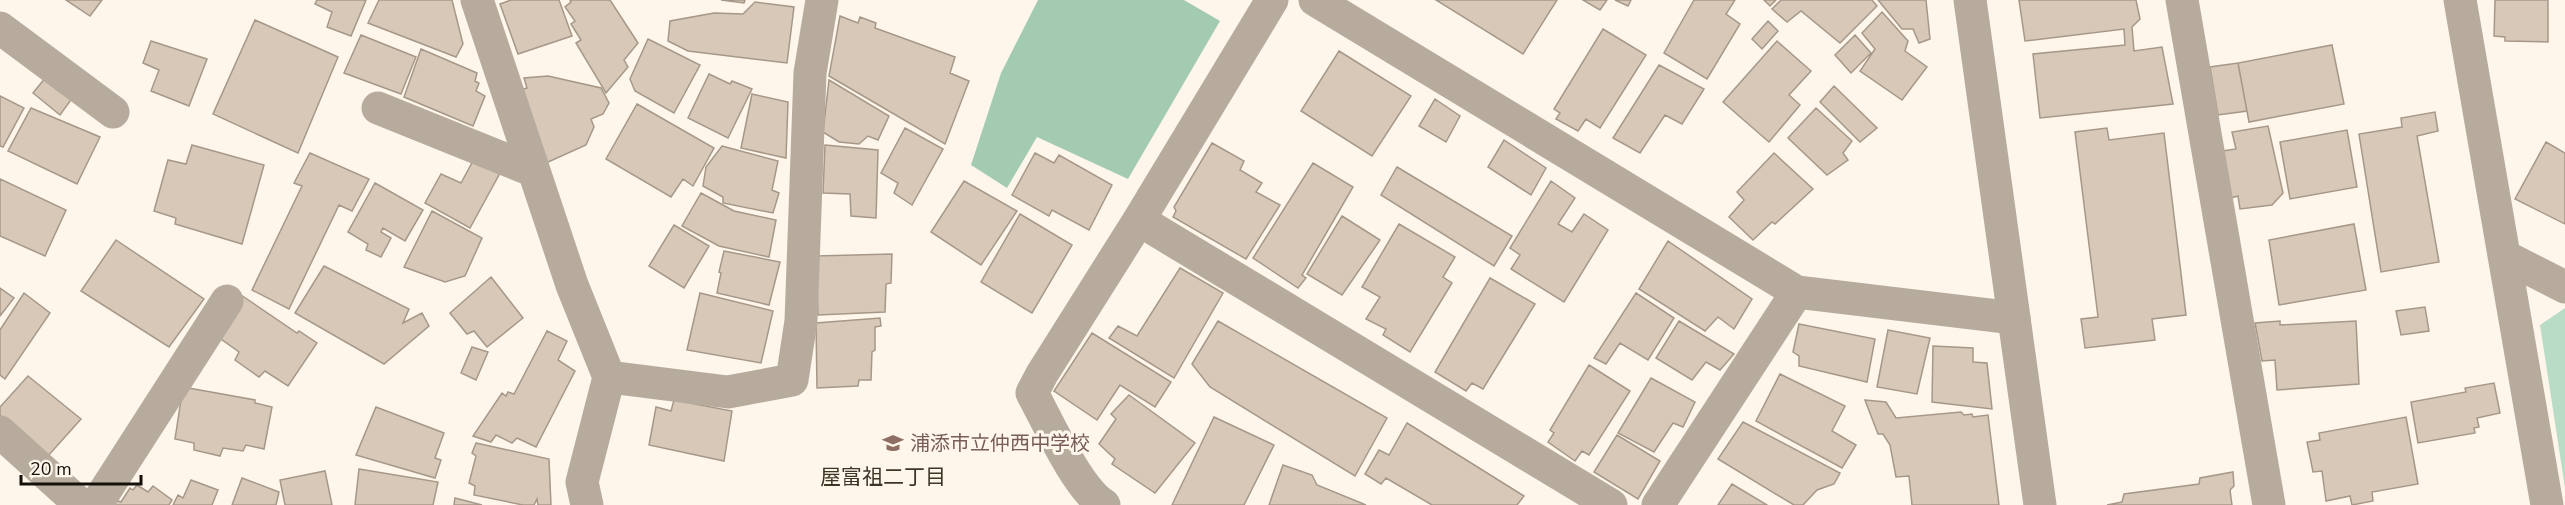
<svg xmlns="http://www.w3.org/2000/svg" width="2565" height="505" viewBox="0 0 2565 505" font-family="'Nunito Sans','Noto Sans JP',sans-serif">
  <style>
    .green { fill: #b9dcc6 }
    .forest { fill: #a3cbb2 }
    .building { fill: #d8c8b8; stroke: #a69888; stroke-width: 1.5 }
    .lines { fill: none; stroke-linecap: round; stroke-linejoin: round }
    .minor { stroke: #b7ab9d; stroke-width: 33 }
    .tertiary { stroke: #b7ab9d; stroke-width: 33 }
    .labels { text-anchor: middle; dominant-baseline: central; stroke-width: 6; stroke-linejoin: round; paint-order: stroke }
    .education-label { font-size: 20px; fill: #785e54; stroke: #fef6eb; text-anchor: start }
    .neighbourhood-label { font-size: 21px; fill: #3e3525; stroke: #fef6eb }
  </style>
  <rect width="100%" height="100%" fill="#fef6eb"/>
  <!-- green -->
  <path class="green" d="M2565,308V488L2540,325Z"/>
  <!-- forest -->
  <path class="forest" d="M1038,0H1184L1220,21L1128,179L1037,137L1007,188L971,165L1001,73Z"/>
  <!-- building -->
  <path class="building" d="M66,0H102L90,16Z
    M317,0H366L351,36L327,27L332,12L315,4Z
    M379,0H452L463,44L456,57L368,23Z
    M511,0H559L572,36L518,54L500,4Z
    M570,0H610L638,43L624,60L628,67L606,93L576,43L581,40L571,24L575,21L565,7L571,2Z
    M721,0H745L744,3Z
    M1436,0H1557L1523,54Z
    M1583,0H1607L1600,10Z
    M1615,0H1631L1628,6Z
    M1694,0H1735L1726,14L1740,24L1707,79L1664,53Z
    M1764,0H1776L1770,6Z
    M1781,0H1872L1877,6L1840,43L1801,11L1787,22L1772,9Z
    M1878,0H1926L1930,39L1919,43L1913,29H1902Z
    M2019,0H2136L2140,19L2132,27L2134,51L2162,47L2173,104L2040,118L2033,54L2125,45L2124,29L2025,41Z
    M2495,0H2548V42L2505,41V37L2494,36Z
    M755,2L794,7L787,63L688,51L668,41L670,21L714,13L743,14Z
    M1882,12L1908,41L1905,51L1927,67L1902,100L1860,71L1875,49L1862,33Z
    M840,16L858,23L860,17L876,23L875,28L955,57L950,73L969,81L945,144L829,76Z
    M255,20L338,57L298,153L213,114Z
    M1768,21L1778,31L1762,49L1752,39Z
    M1603,29L1646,55L1600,128L1586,119L1578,131L1556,119L1560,113L1554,109Z
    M361,35L416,57L401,94L344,73Z
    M1855,35L1871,53L1851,73L1835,55Z
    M648,39L700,65L674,113L635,91L630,79Z
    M151,41L207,59L189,106L151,91L159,70L143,63Z
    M1777,41L1811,71L1789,95L1800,105L1769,142L1723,102Z
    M2332,45L2344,104L2249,122L2238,63Z
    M421,49L477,73L475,81L479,83L476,91L485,96L473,126L404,97Z
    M1339,51L1411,96L1372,156L1301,111Z
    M2238,63L2247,111L2218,115L2210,67Z
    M1659,65L1704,89L1682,124L1665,115L1640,153L1613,138Z
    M709,74L730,84L732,81L752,89L728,138L688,118Z
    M548,76L601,88L609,103L603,114L591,119L594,127L586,145L546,163L520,90L527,88L524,78Z
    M46,77L73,97L60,115L33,93Z
    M829,80L889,116L878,140L868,136L859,144L839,142L823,132Z
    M1834,86L1877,128L1860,142L1820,102Z
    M752,94L788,102L786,158L741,148Z
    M0,96L24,108L3,147L0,146Z
    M1435,99L1460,116L1446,142L1419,126Z
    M637,104L714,148L693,186L683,179L671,197L606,159Z
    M31,108L100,137L77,184L8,151Z
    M1816,108L1852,141L1843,153L1848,160L1827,175L1788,138Z
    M2435,112L2438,131L2417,136L2439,262L2381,272L2359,134L2402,127L2401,118Z
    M2268,126L2283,193L2272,205L2240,209L2238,196L2231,198L2223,151L2236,149L2232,132Z
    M905,128L943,149L912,205L894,193L898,183L881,173Z
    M2107,128L2109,140L2164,133L2186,315L2152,319L2155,340L2085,348L2081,319L2098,317L2075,132Z
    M2347,130L2357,187L2290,199L2280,142Z
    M1504,140L1546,168L1531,195L1488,167Z
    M2546,142L2565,153V224L2515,199Z
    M1212,143L1244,161L1240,170L1262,183L1256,192L1280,205L1246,259L1173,217L1176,211L1174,207Z
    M192,145L264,165L242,244L175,224L176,218L154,211L168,160L186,164Z
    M825,145L878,150L876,218L851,216L850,194L823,193Z
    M722,146L778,161L772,190L779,193L773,213L723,203V197L703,186L706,167Z
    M310,153L369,179L352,211L339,205L289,309L252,290L302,186L294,183Z
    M1035,153L1054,163L1059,155L1112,185L1089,230L1052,210L1049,216L1012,195Z
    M1774,153L1813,189L1775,224L1772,222L1753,240L1729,217L1744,200L1737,192Z
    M474,159L500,173L470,228L425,203L441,174L461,183Z
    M1313,163L1353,187L1302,275L1306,278L1298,288L1253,258Z
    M1397,167L1512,236L1494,266L1381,195Z
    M0,179L66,210L45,256L0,236Z
    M964,181L1017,211L981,265L931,232Z
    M1551,181L1575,198L1558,224L1572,232L1584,214L1608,230L1564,302L1511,269L1520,255L1510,248Z
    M375,183L423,210L405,241L383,228L381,232L391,238L381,257L366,250L368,244L348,232Z
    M701,193L734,211L776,220L769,257L719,246L682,226Z
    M432,211L482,238L465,276L445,282L404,267Z
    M1020,214L1072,245L1032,313L981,282Z
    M1342,216L1380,240L1342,295L1307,274Z
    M1399,224L1455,257L1443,277L1452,283L1410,352L1383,335L1386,329L1366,319L1380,297L1362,287Z
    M2354,224L2366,290L2279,305L2269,240Z
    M674,225L709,246L684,288L649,266Z
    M116,240L204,299L169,347L81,291Z
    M1668,241L1752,299L1734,329L1718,317L1705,331L1639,289Z
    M724,251L780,262L769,305L717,293L721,273L719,272Z
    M892,254L891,283L886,284L885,312L818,315L816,256Z
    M324,266L409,309L403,323L422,313L429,326L384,364L295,313Z
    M1180,268L1223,293L1174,378L1109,338L1118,326L1137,336Z
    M491,277L523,318L487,347L474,331L467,334L450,313Z
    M1490,278L1535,304L1483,389L1472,383L1466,391L1435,372Z
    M0,288L14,298L0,316Z
    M24,293L50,313L5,379L0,375V330Z
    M700,293L773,311L761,363L687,350Z
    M1636,293L1674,318L1648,360L1620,343L1606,364L1594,358Z
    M241,295L297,333L299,331L317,343L288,386L265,371L259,377L235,360L239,352L214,334Z
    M2425,307L2429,331L2401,335L2396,311Z
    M880,318L881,326L875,327V350L872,352L871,380H859L858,386L817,388L816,323Z
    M1218,321L1387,418L1355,476L1210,387L1192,364Z
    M1679,321L1734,354L1720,370L1706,362L1692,380L1656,358Z
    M2280,321V325L2356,321L2359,384L2277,390L2275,360L2262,361L2255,323Z
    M1799,324L1875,339L1867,382L1799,366V356L1793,352Z
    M1888,330L1930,338L1917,394L1877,387Z
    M547,331L567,341L558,360L575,371L536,447L517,438L512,443L496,435L491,442L473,436L502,393L506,396L508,392L514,394Z
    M1092,333L1171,382L1155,407L1120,385L1097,420L1054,391Z
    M1933,346L1973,348V362L1987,363L1992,409L1932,402Z
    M472,347L488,352L476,380L461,373Z
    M1589,365L1630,391L1589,455L1582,451L1575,461L1548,442L1554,433L1550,430Z
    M1780,374L1845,406L1832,431L1856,445L1842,468L1756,421Z
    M28,376L81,419L47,457L0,415V407Z
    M1651,378L1695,402L1683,427L1673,423L1654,452L1618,433Z
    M2494,383L2500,413L2477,418L2479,427L2474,428L2475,433L2418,443L2411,402L2466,392L2465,388Z
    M183,387L255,400V403L272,407L264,449L246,445L243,451L223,448L220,456L194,450V443L175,439Z
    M1129,395L1195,443L1155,493L1112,464L1115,459L1099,444L1116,419L1111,414Z
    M674,400L732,411L724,461L649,445L656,407L671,411Z
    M1865,400L1886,402L1896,418L1961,412L1964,415L1972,414L1973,417L1988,415L1999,505H1912L1909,476L1896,477L1890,445L1883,434H1878Z
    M376,407L444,433L435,458L441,460L435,478L356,455Z
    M1214,417L1274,445L1244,505H1172Z
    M2406,417L2418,484L2372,492L2373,501L2352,505L2350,496L2326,501L2322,471L2313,472L2307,442L2320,440L2319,433Z
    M1743,422L1840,473L1834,484L1817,490L1803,505H1794L1718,459Z
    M1407,423L1524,496L1517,505H1432L1386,478L1381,484L1365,474L1379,450L1389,455Z
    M1617,435L1660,461L1638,499L1594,472Z
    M476,443L549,459L551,505H538L537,499L534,505H523L474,495L475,486L469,483L476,456L472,453Z
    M1283,465L1312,475L1317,485L1366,505H1269Z
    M359,469L438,482L433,505H355Z
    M325,471L332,505H285L280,480Z
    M2233,472L2234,486L2230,490L2232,505H2107L2122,502L2124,494L2199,484L2200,478Z
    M242,478L279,492L276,505H232Z
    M191,480L218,490L212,505H173L178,495L183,498Z
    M1732,484L1767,505H1718Z
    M137,485L148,492L153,486L172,500L169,505H111L115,500L121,502L130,488L133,490Z
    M455,498L482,505H454Z"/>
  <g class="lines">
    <!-- minor -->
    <path class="minor" d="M477,0L572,285L609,377L582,482L587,505
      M1315,0L1797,292L2014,318L2040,505
      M2182,0L2269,505
      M2460,0L2547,505
      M0,28L113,112
      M378,108L534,171
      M1139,220L1611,505
      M2504,256L2565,287
      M609,377L728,392L792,380L801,321L810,73L822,0
      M0,432L81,505
      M96,505L227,301
      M1104,505C1077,488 1048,422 1032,393L1042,374L1139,220L1272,0
      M1658,505L1797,292"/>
    <!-- tertiary -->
    <path class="tertiary" d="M1970,0L2014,318"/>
  </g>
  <!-- icons -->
  <defs>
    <g id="school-bare" transform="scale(1.62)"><path d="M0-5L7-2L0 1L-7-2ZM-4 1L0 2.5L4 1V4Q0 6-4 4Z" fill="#8d6e63" stroke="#fef6eb" stroke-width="2.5" paint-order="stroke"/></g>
  </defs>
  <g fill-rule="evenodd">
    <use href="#school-bare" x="893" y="443"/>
  </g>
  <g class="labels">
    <!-- education labels -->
    <g class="education-label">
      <text x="910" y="443">浦添市立仲西中学校</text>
    </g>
    <!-- neighbourhood labels -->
    <g class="neighbourhood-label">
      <text x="883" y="477">屋富祖二丁目</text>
    </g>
  </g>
  <!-- scale -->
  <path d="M21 475v9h120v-9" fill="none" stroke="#14100a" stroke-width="3"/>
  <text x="30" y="475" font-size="18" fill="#14100a" stroke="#fef6eb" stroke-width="4.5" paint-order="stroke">20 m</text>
</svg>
